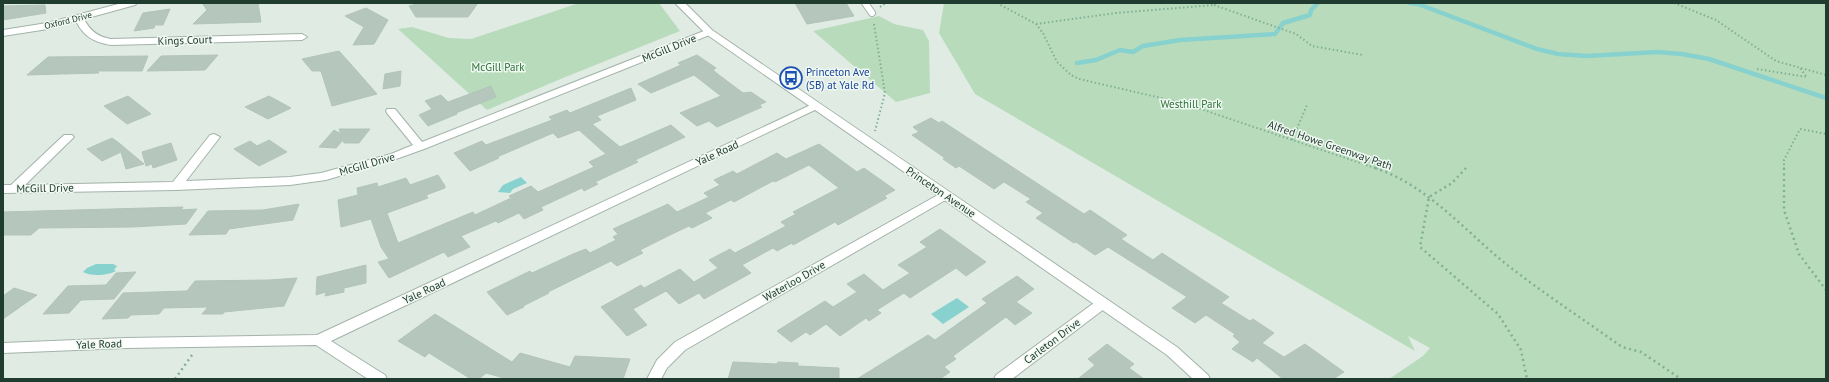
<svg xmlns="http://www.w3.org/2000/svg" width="1829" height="382" viewBox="0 0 1829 382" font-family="'PT Sans',sans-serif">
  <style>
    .green { fill: #b8dcbb }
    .water { fill: #87d1ce }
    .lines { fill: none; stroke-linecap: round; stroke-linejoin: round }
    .stream { stroke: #87d1ce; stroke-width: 4.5 }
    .building { fill: #b5c6bc; stroke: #b2c4b9 }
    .service-casing { stroke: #a3b3aa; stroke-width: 8 }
    .minor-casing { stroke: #a3b3aa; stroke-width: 2 }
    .tertiary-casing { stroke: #a3b3aa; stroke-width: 2 }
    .path-far1 { stroke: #80af97; stroke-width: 2; stroke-dasharray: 1.5 2.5; stroke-linecap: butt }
    .path { stroke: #80af97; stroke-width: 2.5; stroke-dasharray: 2 3.5; stroke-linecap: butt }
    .service { stroke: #fff; stroke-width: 6 }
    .minor { fill: #fff; fill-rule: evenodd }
    .tertiary { fill: #fff; fill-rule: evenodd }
    .labels { text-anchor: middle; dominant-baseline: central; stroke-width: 3; stroke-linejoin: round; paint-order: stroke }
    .far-street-label { font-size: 9px; fill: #203b2f; stroke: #f0f8f2 }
    .street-label { font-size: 11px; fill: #203b2f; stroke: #f0f8f2 }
    .park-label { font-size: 11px; fill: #2b7239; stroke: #f0f8f2 }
    .transit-label { font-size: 11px; fill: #164399; stroke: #f0f8f2; text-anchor: start }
  </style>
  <rect width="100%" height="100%" fill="#e0ebe4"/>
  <!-- green -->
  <path class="green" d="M579,3H659L680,31L563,78L487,110L398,29L412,27L449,38L471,39Z
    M944,3H1826V379H1389L1423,356L1430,348L1408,336L1415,351L975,94L939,33Z
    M879,16L894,24L923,30L929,41L930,93L896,102L813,31Z"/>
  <!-- water -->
  <path class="water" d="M521,177L527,183L513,189L510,193L498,192L503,185Z
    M96,264H113L117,266L114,270L116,271C110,275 91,277 83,272L87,268Z
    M957,298L969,307L943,324L931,314Z"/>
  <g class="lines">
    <!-- stream -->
    <path class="stream" d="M1410,3L1418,4L1537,49L1558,54L1587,56L1657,52L1682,54L1709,59L1826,98
      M1077,63L1096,60L1120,50L1133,52L1143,46L1180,40L1275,34L1283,23L1310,15L1311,10L1318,3"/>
  </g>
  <!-- building -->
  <path class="building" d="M202,3H258L261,22L193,24L207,10Z
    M420,3H478L468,17H416L409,6Z
    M795,3H846L854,16L807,24Z
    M45,5L46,13L3,20V6Z
    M366,8L388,20L374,44L353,45L364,27L345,16Z
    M170,9L163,25H155L154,28L134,31L143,13Z
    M339,51L356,70L377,94L332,106L321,71H312L302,59Z
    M218,55L205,70L147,71L161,56Z
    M697,55L716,68L713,70L719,75L743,93L751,92L766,102L759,105L762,107L717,127L709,121L697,126L680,113L721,96L694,75L651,93L638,84L681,65L678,63Z
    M148,56L142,71H97L99,73L63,74L64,73L61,74L27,75L48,57Z
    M401,71L400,86L383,89L385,74Z
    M491,86L496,97L456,113L457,114L428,126L419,115L432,109L425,101L441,95L448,102Z
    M631,88L636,100L597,116L601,120L592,124L620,147L671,125L685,137L635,160L638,162L595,182L598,184L584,191L582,188L541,207L543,210L524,219L519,213L498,223L496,221L461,236L470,247L448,257L444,252L389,278L378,262L389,259L381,247L371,219L341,227L338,200L358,195L357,188L377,183L378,187L406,178L410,185L438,175L445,186V188L426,195L428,198L387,213L398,243L473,212L475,215L511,198L509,196L531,186L538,192L594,167L589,162L606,154L579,130L558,138L553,133L497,157L499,158L470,171L454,153L482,141L486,145L552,120L549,117L567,110L570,113Z
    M128,96L151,114L127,124L104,106Z
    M269,96L291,108L268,119L245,107Z
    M931,118L939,123L942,121L1084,214L1090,210L1127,235L1121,239L1153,260L1162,253L1229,297L1221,303L1250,321L1253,319L1274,333L1262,343L1284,357L1305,344L1344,372L1333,379H1283L1257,358L1253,362L1232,349L1240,342L1233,336L1235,334L1206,315L1195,323L1172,308L1187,297L1108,247L1095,255L1076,242L1074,243L1036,218L1043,213L1026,202L1031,199L1004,182L994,189L959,166L956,168L943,159L945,158L912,135L919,132L913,127Z
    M339,129H370L359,143H344L343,140L336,148L319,147L334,130L341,134Z
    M112,138L119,143L144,164L126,169L121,152L102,161L87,149Z
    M269,140L287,152L259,166L234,149L250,141L257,146Z
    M171,143L177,160L153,168L152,164L146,166L142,152Z
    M819,144L857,172L864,168L895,190L884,196L887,198L838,225L835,222L793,245L792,243L777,251L773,248L742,265L751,273L704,299L699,293L679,304L666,291L633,309L647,325L627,336L601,307L641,285L644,288L680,269L694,282L718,268L709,260L730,249L735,253L786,226L781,222L796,214L793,212L839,188L809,165L775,182L773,181L734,202L731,200L705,213L712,218L692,228L689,226L672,234L640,250L643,253L617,266L611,261L548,292L549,293L523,306L524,307L507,315L487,292L530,271L532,273L573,254L586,249L590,253L616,240L613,237L618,234L613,229L668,204L677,212L709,197L704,193L720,185L714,180L733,171L737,174L777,153L786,159Z
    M299,204L293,220L229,229L226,234L189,235L208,211L263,210Z
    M183,207L181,210L197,209L186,224L133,227L39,228L31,235H3V212Z
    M940,229L986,262L966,276L956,268L910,298L904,293L877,310L881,313L869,321L866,318L840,336L826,324L810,335L806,332L791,342L777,331L825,301L833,307L857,292L847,284L864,274L883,290L910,273L898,265L927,247L920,242Z
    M366,265V283L344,288V292L325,296L326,292L316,295L317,277Z
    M136,272L114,299L81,300L69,313L43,314L68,286L106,285L116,273Z
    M1017,276L1034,289L1016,302L1032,313L1015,325L1006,317L953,356L956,359L944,367L950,372L940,379H857L928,335L935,340L987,303L982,299Z
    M297,278L284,306L224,312L223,314H202L208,307L164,308L159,314L131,315L128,318L102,319L123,293L187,291L195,281L269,280Z
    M14,288L37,295L3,319V296Z
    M435,314L512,362L520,353L570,367L575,356L630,359L623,379H508L486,373L479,379H471L429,353L425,357L398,341Z
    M1107,344L1134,364L1129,368L1144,379H1078L1095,365L1088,359Z
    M733,362L777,364L778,362L798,363V366L839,368V379H728Z"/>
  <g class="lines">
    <!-- service casing -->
    <g class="service-casing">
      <path id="service" d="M865,3L872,13"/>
    </g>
    <!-- minor casing -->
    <g class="minor-casing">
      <path id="minor" d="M122,3H137L135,5L84,19C90,31 98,37 111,39L302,34L307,37L302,40L111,45C94,42 84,37 76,21L48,29L3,36V30L47,23Z
        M709,29L714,32L712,34L424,149L399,158L326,180L290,185L176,190L3,193V185H11L64,135H72L74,137L72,139L25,185L173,182L210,135L214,134L220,137L186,181L290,177L321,173L391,154L413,145L387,113L386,111L387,109H395L422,142Z
        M815,103L820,106L819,108L331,341L385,375L387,379H368L316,345L125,348L3,353V343L125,338L317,335Z
        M945,191L949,192L951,195L949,198L685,350L667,368L661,379H647L657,360L675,342Z
        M1103,298L1108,300L1110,303L1108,306L1012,379H994L996,375L1098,300Z"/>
    </g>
    <!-- tertiary casing -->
    <g class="tertiary-casing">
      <path id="tertiary" d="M675,3H685L712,30L1177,347L1208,375L1210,379H1193L1167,355L706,34Z"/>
    </g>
    <!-- path-far1 -->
    <path class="path-far1" d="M997,3L1036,24L1043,33L1057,62L1071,75L1079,79L1183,103L1378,169
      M1674,3L1716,20L1776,61L1826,75
      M1214,5L1296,34L1312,46L1363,55
      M880,7L886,3
      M874,24L885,93L875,131
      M1036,24L1116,13L1214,5L1216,3
      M1757,69L1807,77L1799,67
      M1292,140L1307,105
      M1784,169V160L1800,129L1826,134"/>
    <!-- path -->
    <path class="path" d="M1375,168C1427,185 1464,230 1506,264C1543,293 1583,319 1622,347L1641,352L1681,379
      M1466,168L1452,183L1429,197L1420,247L1498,314L1521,350L1527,379
      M1784,168V210L1799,254L1826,290
      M175,379L192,355"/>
    <!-- service -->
    <use href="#service" class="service"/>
    <!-- minor -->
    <use href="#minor" class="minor"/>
    <!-- tertiary -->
    <use href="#tertiary" class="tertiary"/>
  </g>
  <!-- icons -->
  <defs>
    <g id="bus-ring" transform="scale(1.15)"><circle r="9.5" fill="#f0f8f2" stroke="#1a4fb4" stroke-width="1.5"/><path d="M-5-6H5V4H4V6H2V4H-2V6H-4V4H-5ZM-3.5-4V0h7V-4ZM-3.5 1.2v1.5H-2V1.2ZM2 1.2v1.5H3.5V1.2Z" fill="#1a4fb4"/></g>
  </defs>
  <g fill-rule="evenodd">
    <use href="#bus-ring" x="791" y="78"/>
  </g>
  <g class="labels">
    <!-- far-street labels -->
    <g class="far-street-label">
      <text transform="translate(68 20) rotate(-14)">Oxford Drive</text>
    </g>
    <!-- street labels -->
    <g class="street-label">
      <text transform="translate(185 40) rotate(-2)">Kings Court</text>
      <text transform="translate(669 48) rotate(-22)">McGill Drive</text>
      <text transform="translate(1330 145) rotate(19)">Alfred Howe Greenway Path</text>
      <text transform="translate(717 153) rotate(-25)">Yale Road</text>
      <text transform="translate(367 164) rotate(-16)">McGill Drive</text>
      <text transform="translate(45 188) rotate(-1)">McGill Drive</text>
      <text transform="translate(941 192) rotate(34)">Princeton Avenue</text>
      <text transform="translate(794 281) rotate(-30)">Waterloo Drive</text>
      <text transform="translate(424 291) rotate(-25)">Yale Road</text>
      <text transform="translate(1052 341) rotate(-37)">Carleton Drive</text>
      <text transform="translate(99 344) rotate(-2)">Yale Road</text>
    </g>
    <!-- park labels -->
    <g class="park-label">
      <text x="498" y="67">McGill Park</text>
      <text x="1191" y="104">Westhill Park</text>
    </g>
    <!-- transit labels -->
    <g class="transit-label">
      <text x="806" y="72">Princeton Ave<tspan x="806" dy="13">(SB) at Yale Rd</tspan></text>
    </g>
  </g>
  <!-- border -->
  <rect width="1829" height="382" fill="none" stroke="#203b2f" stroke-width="8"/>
</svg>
